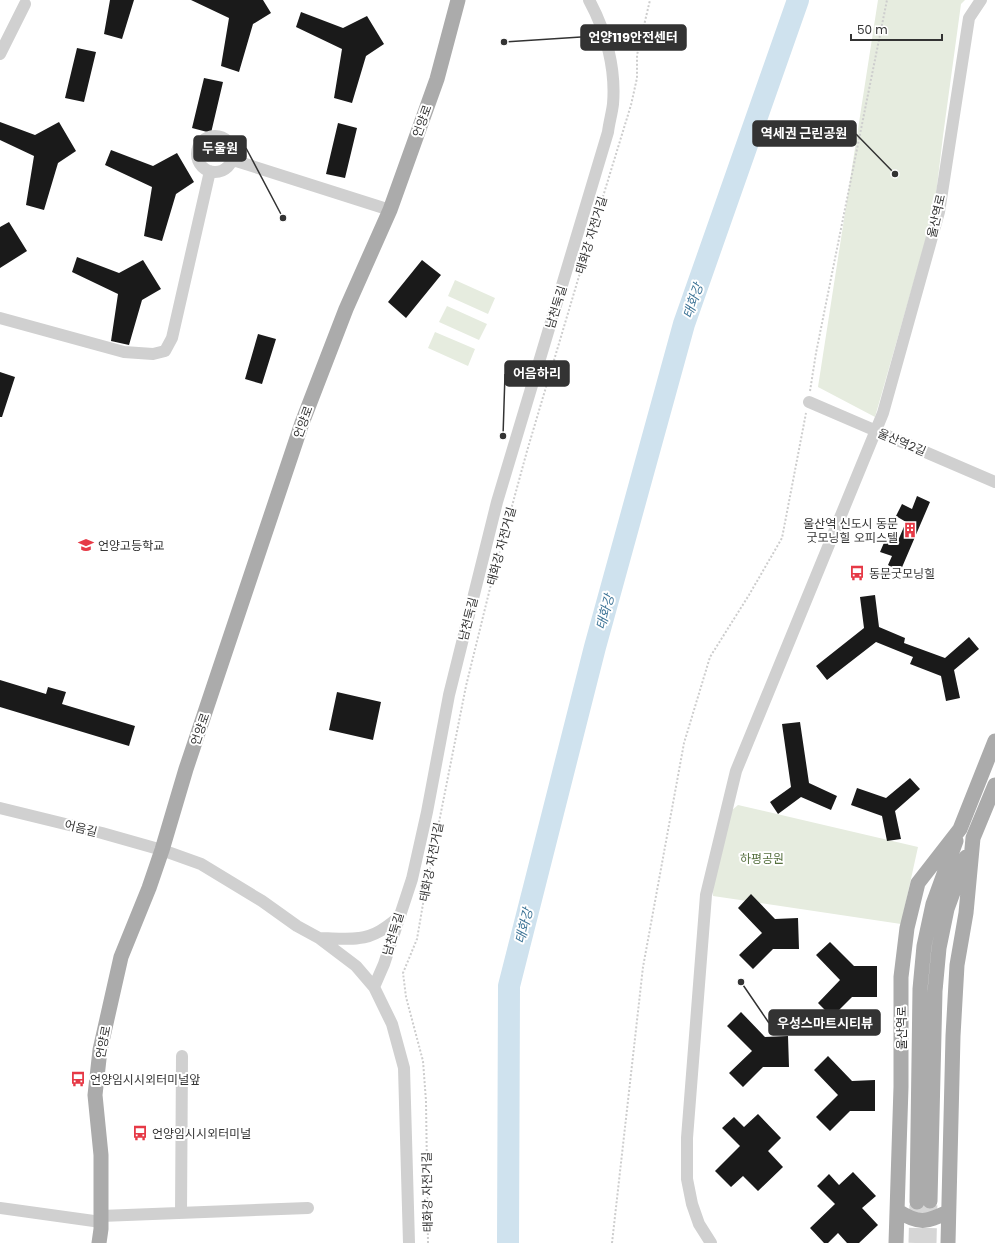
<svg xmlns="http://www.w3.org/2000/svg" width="995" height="1243" viewBox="0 0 995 1243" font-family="Poppins,'Noto Sans KR',sans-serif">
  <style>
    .green { fill: #e6ecdf }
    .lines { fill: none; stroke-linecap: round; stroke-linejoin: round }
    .river { stroke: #cfe2ee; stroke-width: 22 }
    .building { fill: #1a1a1a }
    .major-tunnel { stroke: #d6d6d6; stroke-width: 15; stroke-dasharray: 15 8; stroke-linecap: butt }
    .path { stroke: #cdcdcd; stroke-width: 2; stroke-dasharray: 2 2; stroke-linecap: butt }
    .minor { stroke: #d0d0d0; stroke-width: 12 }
    .major { stroke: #ababab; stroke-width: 15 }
    .labels { text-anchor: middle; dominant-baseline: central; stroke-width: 4; stroke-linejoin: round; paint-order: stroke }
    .street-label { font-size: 12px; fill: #333; stroke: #fff }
    .poi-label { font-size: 12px; fill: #333; stroke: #fff; text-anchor: start }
    .park-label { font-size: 12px; fill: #56703f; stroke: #fff }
    .water-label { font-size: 13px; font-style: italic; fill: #3f7597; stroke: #fff }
    .leader { fill: none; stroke: #333; stroke-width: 1.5 }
    .callout-dot { fill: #333; stroke: #fff; stroke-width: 1.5 }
    .callout { fill: #333; stroke: #333; stroke-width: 1.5 }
    .callout-label { font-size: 13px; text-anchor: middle; font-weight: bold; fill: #fff }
  </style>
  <rect width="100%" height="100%" fill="#fff"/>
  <!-- green -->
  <path class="green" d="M878,0H965L961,4L943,136L934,211L875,417L818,387Z
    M455,280L495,298L488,314L448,296Z
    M447,306L487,324L479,340L439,322Z
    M435,332L475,349L468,366L428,348Z
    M738,805L918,847L901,924L713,896L714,858L725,816Z"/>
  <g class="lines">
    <!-- river -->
    <path class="river" d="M508,1243L509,986L595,647L684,324L798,0"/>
  </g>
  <!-- building -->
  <path class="building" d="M110,0H134L122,39L104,34Z
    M191,0H263L271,13L253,24L239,72L221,66L229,18Z
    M301,12L343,28L367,16L384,44L366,56L352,103L334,98L342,49L296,27Z
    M77,48L96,52L84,102L65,98Z
    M204,78L223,82L211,133L192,128Z
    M0,122L35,135L59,122L76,151L58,163L44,210L26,205L34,156L0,140Z
    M338,123L357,128L345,178L326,174Z
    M111,150L153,166L177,153L194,182L176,194L162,241L144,236L152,187L105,165Z
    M9,222L27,251L0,268V227Z
    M77,257L119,273L143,260L161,289L142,300L129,345L111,341L118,294L72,272Z
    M422,260L441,275L406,318L388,302Z
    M258,334L276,339L262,384L245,379Z
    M0,372L15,377L2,417H0Z
    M917,496L930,502L900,572L888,565L892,556L880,552L886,538L897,543L906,522L896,516L902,504L912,509Z
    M875,595L879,627L905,638L904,643L945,658L969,637L979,649L954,670L960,698L946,701L941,676L910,664L913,657L876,642L827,680L816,666L864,628L860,597Z
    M0,680L46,694L48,687L66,692L62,704L135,726L129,746L0,707Z
    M337,692L381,702L373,740L329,730Z
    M800,722L809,783L837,796L831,810L801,797L778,814L770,802L791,787L782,724Z
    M910,778L920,789L895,811L901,839L887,841L882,816L851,805L857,788L886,798Z
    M751,894L775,919L798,918L799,949H773L753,969L739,955L762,933L738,908Z
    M830,942L854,966H877V997H852L832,1017L818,1003L840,980L816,955Z
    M741,1012L765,1037L788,1036L789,1067H763L743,1087L729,1073L752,1051L727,1026Z
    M828,1056L852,1081L875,1080V1111H850L830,1131L816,1117L838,1095L814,1070Z
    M758,1114L781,1138L768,1151L783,1167L758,1191L743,1176L731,1187L715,1171L740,1146L722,1128L734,1117L744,1127Z
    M853,1172L876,1196L862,1208L878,1225L859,1243H847L838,1233L828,1243H824L810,1228L835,1204L817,1186L829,1174L839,1185Z"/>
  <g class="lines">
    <!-- major-tunnel -->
    <path class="major-tunnel" d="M916,1243L917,1202
      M929,1243L930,1201"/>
    <!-- path -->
    <path class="path" d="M590,239L631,105L637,78V55L650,0
      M810,391L816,353L887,0
      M428,1243L426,1101L423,1061L406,997L403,973L417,939L424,898L466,686L494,572L527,451L585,256
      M612,1243L643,967L684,743L710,657L749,595L782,538L806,413"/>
    <!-- minor -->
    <path class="minor" d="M0,54L25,4
      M197 154a18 18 0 1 1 36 0a18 18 0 1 1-36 0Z
      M233,160L390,210
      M0,318L124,352L153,354L165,351L172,338L210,171
      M809,402L995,482
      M0,808L102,833L162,850L201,864L262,901L297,926L319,938L356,966L374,987
      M319,938C332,938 346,940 359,938C374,937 387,927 398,918
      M0,1208L101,1222
      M181,1213L182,1056
      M101,1216L308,1208
      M409,1243L404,1068L392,1024L374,987L384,964L412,879L427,812L449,695L497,502L608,132C609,123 612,113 613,104C616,69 606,31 589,0
      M711,1243L699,1224L692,1204L687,1179V1138L706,895L736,771L883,413L939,212L969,18L981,0"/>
    <!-- major -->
    <path class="major" d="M930,1201L935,991L939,948L947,909L966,857
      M917,1202L920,989L924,946L933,904L956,841
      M898,1211C920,1225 926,1222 948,1212
      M99,1243L101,1229V1155L95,1095L100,1050L121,957L149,888L162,850L186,769L302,423L346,309L390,210L437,79L458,0
      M896,1243L901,1087V977L907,928L918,883L960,829L995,741
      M948,1243L953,1036L957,965L966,913L973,838L995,785"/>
  </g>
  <!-- icons -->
  <defs>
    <g id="building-bare" transform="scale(1.2)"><path d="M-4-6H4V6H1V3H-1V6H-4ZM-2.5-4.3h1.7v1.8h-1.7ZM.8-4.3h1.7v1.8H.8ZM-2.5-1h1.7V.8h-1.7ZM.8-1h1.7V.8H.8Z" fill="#e63946" stroke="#fff" stroke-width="2.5" paint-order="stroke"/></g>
    <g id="school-bare" transform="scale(1.2)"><path d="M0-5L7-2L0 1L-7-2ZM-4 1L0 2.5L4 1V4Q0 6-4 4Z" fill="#e63946" stroke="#fff" stroke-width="2.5" paint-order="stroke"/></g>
    <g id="bus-bare" transform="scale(1.2)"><path d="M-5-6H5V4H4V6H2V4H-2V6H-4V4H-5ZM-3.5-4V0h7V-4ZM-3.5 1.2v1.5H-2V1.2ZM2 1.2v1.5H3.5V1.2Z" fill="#e63946" stroke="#fff" stroke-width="2.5" paint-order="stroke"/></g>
  </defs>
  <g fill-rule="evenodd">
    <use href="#building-bare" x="910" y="530"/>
    <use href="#school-bare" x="86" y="545"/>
    <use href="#bus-bare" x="857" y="573"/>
    <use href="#bus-bare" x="78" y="1079"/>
    <use href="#bus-bare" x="140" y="1133"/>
  </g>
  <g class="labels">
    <!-- street labels -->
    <g class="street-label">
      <text transform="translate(422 121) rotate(-70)">언양로</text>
      <text transform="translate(936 216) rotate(-77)">울산역로</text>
      <text transform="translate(591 235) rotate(-73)">태화강 자전거길</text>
      <text transform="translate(556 307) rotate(-73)">남천둑길</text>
      <text transform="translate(303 422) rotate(-70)">언양로</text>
      <text transform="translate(902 442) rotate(23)">울산역2길</text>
      <text transform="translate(501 546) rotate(-75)">태화강 자전거길</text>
      <text transform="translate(468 619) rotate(-76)">남천둑길</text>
      <text transform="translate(200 729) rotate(-71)">언양로</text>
      <text transform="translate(81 828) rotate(14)">어음길</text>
      <text transform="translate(431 862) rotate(-79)">태화강 자전거길</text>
      <text transform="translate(393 934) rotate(-73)">남천둑길</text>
      <text transform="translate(901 1028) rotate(-90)">울산역로</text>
      <text transform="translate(103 1042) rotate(-79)">언양로</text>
      <text transform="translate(427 1192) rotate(-91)">태화강 자전거길</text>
    </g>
    <!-- poi labels -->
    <g class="poi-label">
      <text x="898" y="523" text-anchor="end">울산역 신도시 동문<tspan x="898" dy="14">굿모닝힐 오피스텔</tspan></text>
      <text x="98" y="545">언양고등학교</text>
      <text x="869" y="573">동문굿모닝힐</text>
      <text x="90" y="1079">언양임시시외터미널앞</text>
      <text x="152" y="1133">언양임시시외터미널</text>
    </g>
    <!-- park labels -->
    <g class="park-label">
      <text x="762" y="858">하평공원</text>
    </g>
    <!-- water labels -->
    <g class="water-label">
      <text transform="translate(693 301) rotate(-71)">태화강</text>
      <text transform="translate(605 612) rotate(-75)">태화강</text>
      <text transform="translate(524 926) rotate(-76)">태화강</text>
    </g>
  </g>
  <!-- callouts -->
  <path class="leader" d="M504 42L581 37M895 174L856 134M283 218L246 148M503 436L505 374M741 982L769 1023"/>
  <g class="callout-dot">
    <circle cx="504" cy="42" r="4"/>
    <circle cx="895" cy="174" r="4"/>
    <circle cx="283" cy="218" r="4"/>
    <circle cx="503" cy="436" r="4"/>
    <circle cx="741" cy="982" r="4"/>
  </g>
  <g class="callout">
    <rect x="581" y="25" width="105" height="25" rx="4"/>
    <rect x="753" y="121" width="103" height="25" rx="4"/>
    <rect x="194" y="136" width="52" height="25" rx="4"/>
    <rect x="505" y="361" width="64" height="25" rx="4"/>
    <rect x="769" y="1010" width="111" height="25" rx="4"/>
  </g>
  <g class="callout-label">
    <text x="633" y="42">언양119안전센터</text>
    <text x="804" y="138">역세권 근린공원</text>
    <text x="220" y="153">두울원</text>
    <text x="537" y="378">어음하리</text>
    <text x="825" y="1028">우성스마트시티뷰</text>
  </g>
  <!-- scale -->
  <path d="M851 34v6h91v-6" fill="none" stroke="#333333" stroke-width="2"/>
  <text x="857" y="34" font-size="12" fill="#333333" stroke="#ffffff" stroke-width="3" paint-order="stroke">50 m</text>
</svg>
